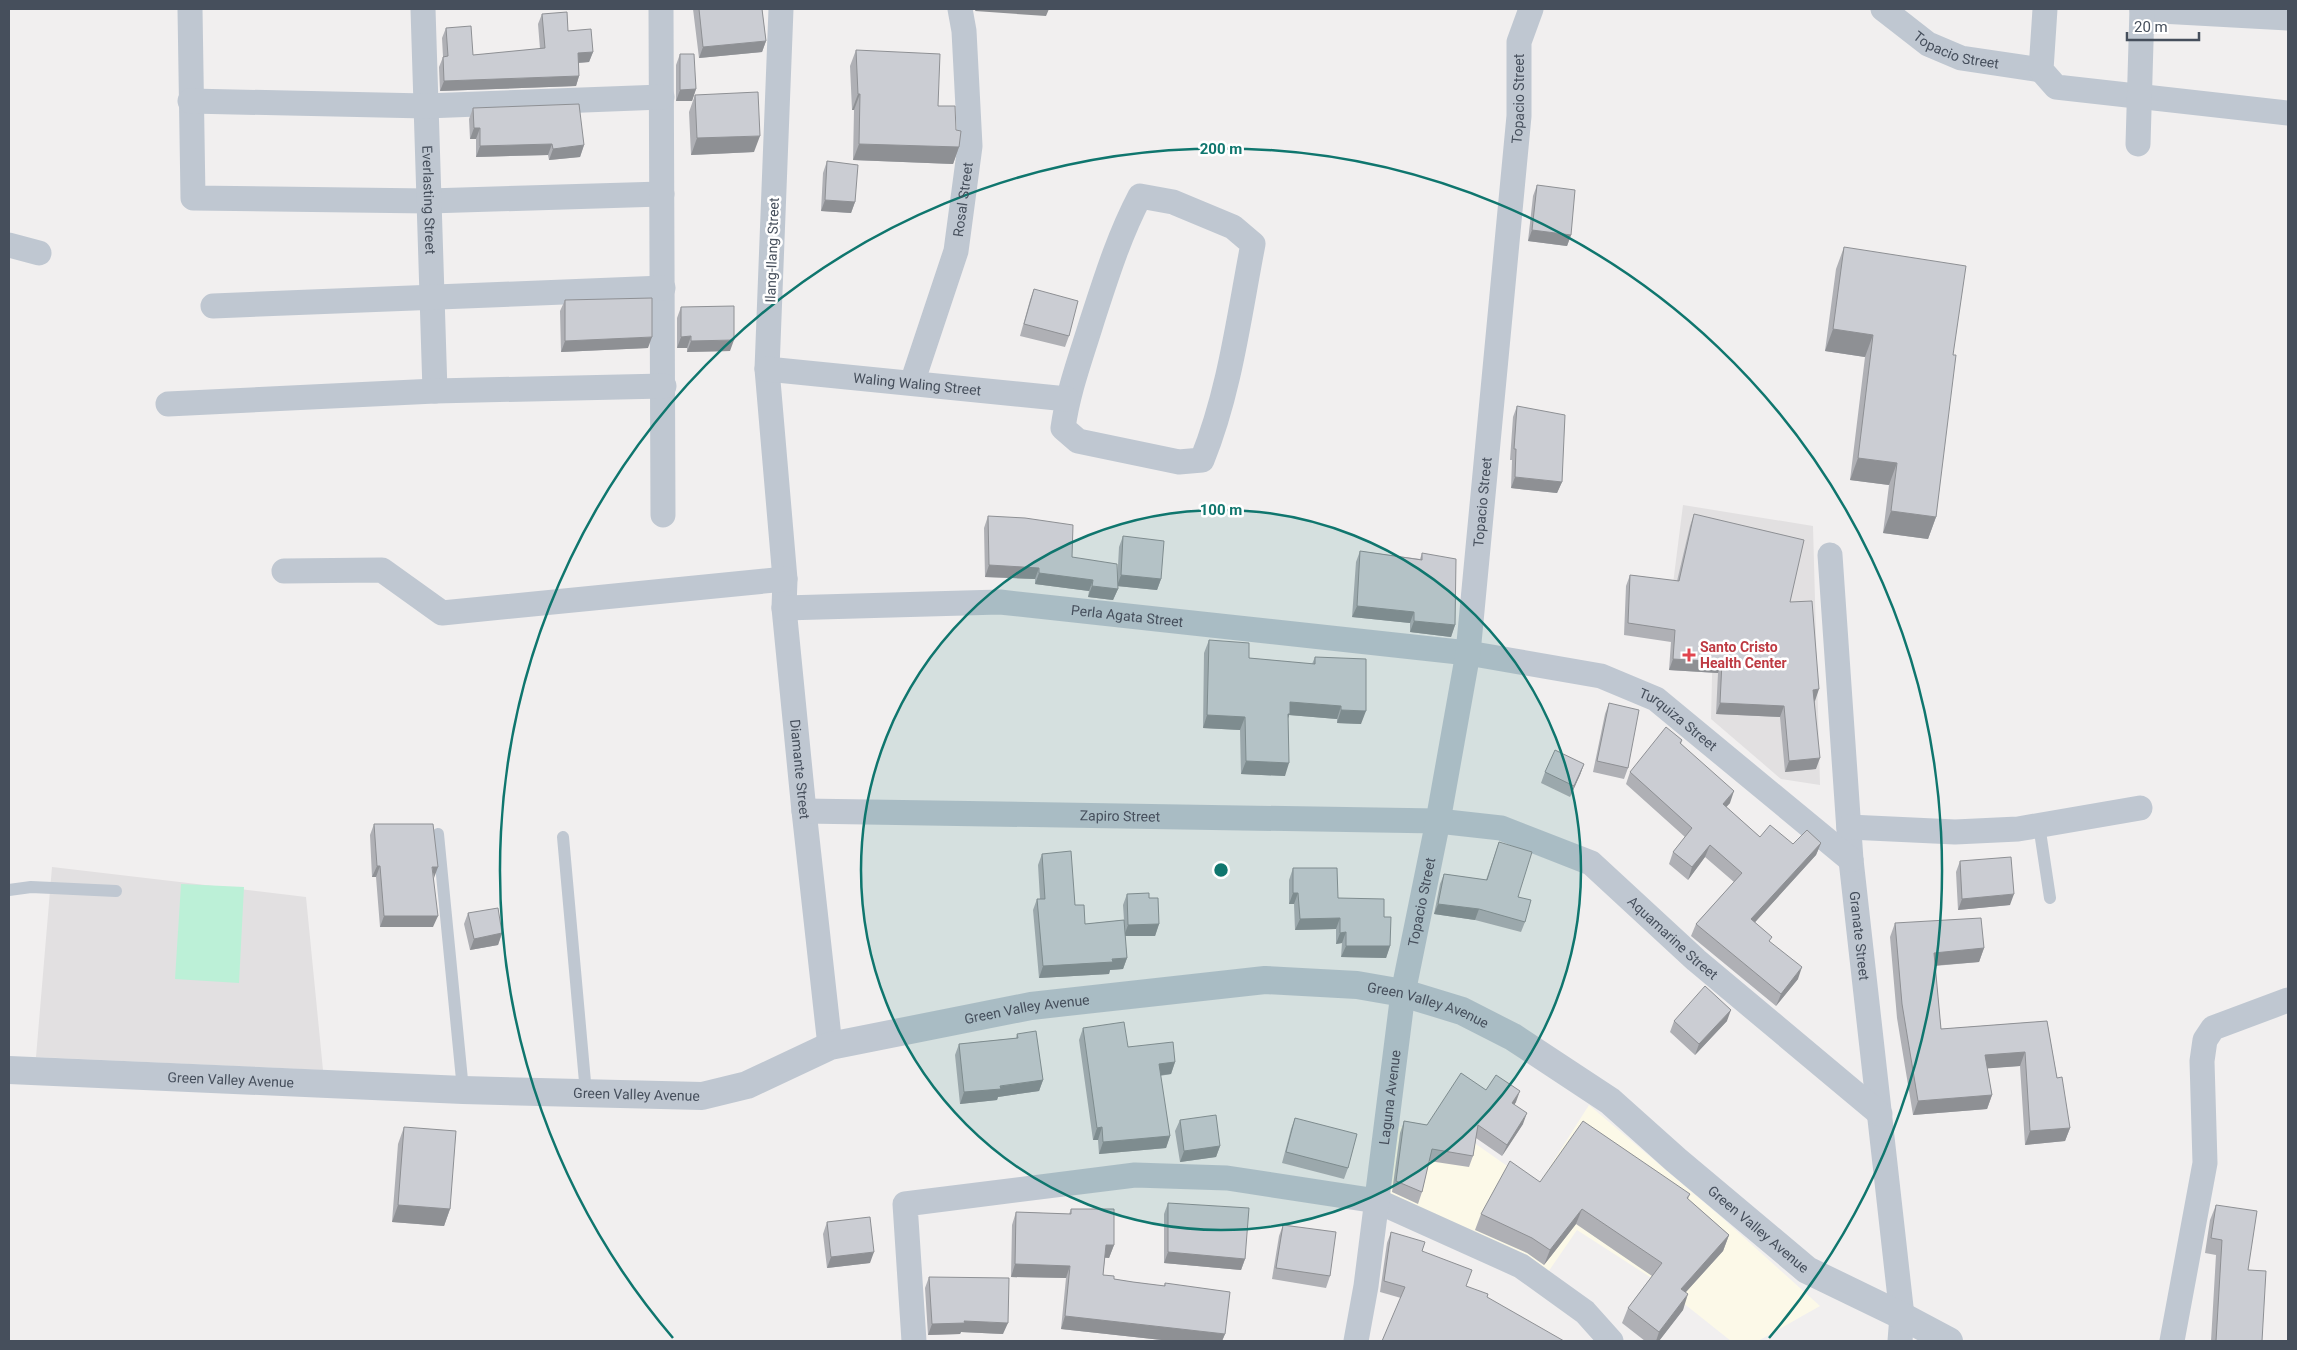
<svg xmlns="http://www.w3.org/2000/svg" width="2297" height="1350" viewBox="0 0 2297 1350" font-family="Roboto,sans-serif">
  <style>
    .commercial { fill: #fcf9e8 }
    .education { fill: #e2e0e1 }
    .green { fill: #bcf0d7 }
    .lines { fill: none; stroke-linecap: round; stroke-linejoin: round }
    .service { stroke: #bfc7d1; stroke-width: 12 }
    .minor { stroke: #bfc7d1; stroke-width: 25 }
    .tertiary { stroke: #bfc7d1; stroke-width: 28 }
    .wall { fill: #afb0b5 }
    .shaded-wall { fill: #8e9094 }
    .building { fill: #cbcdd3; stroke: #8e9094 }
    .ring { fill: none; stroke: #0f766e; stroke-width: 2.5 }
    .health-dot { fill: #e0444e; stroke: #fff; stroke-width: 2 }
    .labels { text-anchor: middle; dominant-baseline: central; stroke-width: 5; stroke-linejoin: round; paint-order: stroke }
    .street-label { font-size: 14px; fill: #464f5c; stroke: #fff }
    .health-label { font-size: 14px; font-weight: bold; fill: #be3a42; stroke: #fff; text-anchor: start }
    .centre { fill: #0f766e; stroke: #fff; stroke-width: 2.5 }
    .ring-label { font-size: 15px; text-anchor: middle; font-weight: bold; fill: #0f766e; stroke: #fff; stroke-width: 5; stroke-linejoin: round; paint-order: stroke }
  </style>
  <rect width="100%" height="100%" fill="#f1efef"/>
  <!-- commercial -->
  <path class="commercial" d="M1589,1105L1720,1216L1820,1306L1758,1341H1731L1653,1279L1577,1230L1546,1275L1385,1191L1397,1126L1473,1142L1537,1187Z"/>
  <!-- education -->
  <path class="education" d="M1683,505L1813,526L1820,785L1781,779L1711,719L1713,636L1667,631Z
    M52,867L306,897L323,1070L36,1057Z"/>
  <!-- green -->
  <path class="green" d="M181,884L244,887L239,983L175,979Z"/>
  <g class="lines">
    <!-- service -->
    <path class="service" d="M2039,825L2050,898
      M438,834L463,1090
      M563,837L586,1093
      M9,890L31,887L116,891"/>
    <!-- minor -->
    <g class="minor">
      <path d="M190,9L193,198L429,201L662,194"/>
      <path id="s1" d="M423,9L435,391"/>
      <path d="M661,9L663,515"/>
      <path id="s2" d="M781,9L767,369L785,579L784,608L804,811L830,1046"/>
      <path id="s3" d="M1883,9L1928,44L1961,58L2041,70"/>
      <path d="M2045,9L2041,70L2056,87L2288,113"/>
      <path d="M2142,10L2288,18"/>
      <path d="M190,101L426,106L662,97"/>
      <path d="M2138,144L2142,9"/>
      <path d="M1140,196L1173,202L1233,227L1253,244C1239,316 1230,391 1202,460L1179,462L1078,441L1063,428C1068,391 1081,357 1092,321C1106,278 1119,236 1140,196Z"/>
      <path d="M9,245L39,253"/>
      <path d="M213,306L663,288"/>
      <path id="s4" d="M767,369L1067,399"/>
      <path id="s5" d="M912,383L956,251L970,146L964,31L960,9"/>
      <path d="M168,404L435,391L664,386"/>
      <path id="s6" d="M1830,555L1851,860L1902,1316L1900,1341"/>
      <path d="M284,571L382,570L442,613L785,579"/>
      <path id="s7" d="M784,608L1000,602L1468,653L1601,676L1656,699L1851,860"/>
      <path id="s8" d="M804,811L1438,821L1501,828L1591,863L1696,960L1880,1114"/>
      <path d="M1849,827L1955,832L2018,829L2140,808"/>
      <path d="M914,1341L905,1204L1135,1175L1227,1178L1377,1201L1521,1266L1585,1312L1611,1341"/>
      <path id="s9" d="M1356,1341L1366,1286L1403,993L1438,821L1468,653L1519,116V42L1531,9"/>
      <path d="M2172,1341L2205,1163L2202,1061L2205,1040L2213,1028L2288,1000"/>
    </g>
    <!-- tertiary -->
    <path class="tertiary" id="s10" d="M9,1070L463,1090L702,1096L747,1085L830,1046L1031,1006L1265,980L1357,985L1403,993L1462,1011L1513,1037L1610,1101L1676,1160L1807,1270L1902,1316L1949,1341"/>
  </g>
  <!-- wall -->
  <path class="wall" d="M693,9H762L766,41L762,52L699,58Z
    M542,14L568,31L593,52L589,62L579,63V76L576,86L440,91L439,67L443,57L442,38L446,28L473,55L540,49L538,24Z
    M856,50L938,106L956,130L959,147L953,164L853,160L854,110H852L850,66Z
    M680,54L696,89L692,101H676V65Z
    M695,95L754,152L691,155L689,112Z
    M473,108L584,145L580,157L549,160L548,155L476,157V139H470L469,119Z
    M827,161L855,202L851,213L821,211L823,173Z
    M1537,185L1571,235L1567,246L1528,241L1533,196Z
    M1844,247L1953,355L1936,517L1928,539L1883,533L1889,485L1850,480L1865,357L1825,351L1836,269Z
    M1034,289L1069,336L1065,347L1020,336L1030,300Z
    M565,300L648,348L561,352L560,311Z
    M681,307L730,351L687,352V348H677V318Z
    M1517,406L1562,482L1557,493L1511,488L1512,460H1510L1513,417Z
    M1694,514L1790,602L1815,701L1816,769L1785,772L1780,717L1716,714L1718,673L1669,670L1671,642L1624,635L1626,586L1630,575L1677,581L1690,526Z
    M988,516L1072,557L1117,584L1119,547L1123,536L1161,579L1157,590L1117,586L1118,589L1113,600L1088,597L1089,591L1035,584V579L985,577L984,528Z
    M1360,551L1420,559L1422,553L1455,625L1451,637L1410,632V623L1352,617L1356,562Z
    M1209,640L1249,658L1312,664L1315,657L1361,724L1337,723V719L1289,715L1288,719L1285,776L1241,774L1240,730L1203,728L1204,653Z
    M1609,703L1628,768L1624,779L1593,772L1605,714Z
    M1682,740L1681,744L1730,803L1726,807L1760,837L1793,844L1821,843L1816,855L1755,922L1798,979L1776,1006L1691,936L1696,924L1734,882L1705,857L1688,880L1669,864L1673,852L1685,837L1626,784L1630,772Z
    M1584,764L1580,775L1570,797L1541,783L1545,772Z
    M374,824L434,878L433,927H380L376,877H372L370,835Z
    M1499,842L1518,897L1525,922L1521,932L1475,920L1434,914L1440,884L1444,874L1486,880Z
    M1042,854L1075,905L1085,924L1124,920L1123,905L1127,894L1149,898L1159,924L1155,936H1125L1127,958L1123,969L1110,970L1109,974L1039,978L1033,910L1037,899H1040L1038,865Z
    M1960,861L2010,905L1958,910L1956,872Z
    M1293,868L1338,898L1384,917L1390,946L1386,958L1341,957L1342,943L1336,944V929L1295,930L1294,904H1289V880Z
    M468,913L502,933L498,945L470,950L464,924Z
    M1895,923L1984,948L1979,962L1935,966L1941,1029L2047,1021L2057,1078L2070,1128L2065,1141L2025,1145L2020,1066L1987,1068L1992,1095L1987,1109L1913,1115L1897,1018L1890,937Z
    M1674,1021H1727L1695,1055L1670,1032Z
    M1083,1028L1128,1047L1175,1062L1171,1074L1160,1076L1170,1136L1166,1148L1099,1154L1098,1140H1093L1079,1040Z
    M1017,1034L1043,1080L1039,1091L998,1097L997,1100L960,1104L955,1055L959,1044L1016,1038Z
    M1486,1090L1516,1102L1514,1105L1523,1124L1502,1156L1476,1138L1473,1156L1469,1167L1429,1161L1422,1192L1418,1204L1392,1192L1400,1133L1404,1121L1427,1125Z
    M1295,1118L1348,1168L1344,1179L1282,1163L1291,1129Z
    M1180,1120L1220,1146L1216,1157L1180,1162L1175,1131Z
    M404,1127L450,1209L444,1226L392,1222L398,1144Z
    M1540,1182L1690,1194L1688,1199L1729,1235L1723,1251L1686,1292L1683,1310L1659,1341H1645L1622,1323L1628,1308L1652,1276L1576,1224L1544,1265L1527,1253L1475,1230L1481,1214Z
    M1168,1203L1245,1259L1241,1270L1164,1263V1214Z
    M2216,1205L2262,1341H2211L2216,1255L2205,1253L2210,1220Z
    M1071,1209L1114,1245L1109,1258H1105L1103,1275L1114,1279L1133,1282L1164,1286L1165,1283L1225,1334L1222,1341H1171L1061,1329L1066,1278L1011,1277L1012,1225L1016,1212L1069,1214Z
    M827,1222L870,1263L827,1268L823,1234Z
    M1283,1225L1330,1276L1326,1288L1272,1279L1279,1236Z
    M1391,1232L1422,1251L1466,1286L1487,1297L1401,1298L1380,1292L1387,1243Z
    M929,1277L1003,1334L961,1332L960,1334L928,1335L925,1288Z"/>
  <!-- shaded-wall -->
  <path class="shaded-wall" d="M976,9H1049L1046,16L975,11Z
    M766,41L762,52L699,58L703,47Z
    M593,52L589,62L575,63L578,53Z
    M579,76L576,86L440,91L444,81Z
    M696,89L692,101H676L680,90Z
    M858,94H860L854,110H852Z
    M474,128H480L476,139H470Z
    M760,136L754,152L691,155L697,138Z
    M552,144L548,155L476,157L480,146Z
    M859,144L959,147L953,164L853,160Z
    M584,145L580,157L549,160L553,149Z
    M825,200L855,202L851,213L821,211Z
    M1532,230L1571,235L1567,246L1528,241Z
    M1833,329L1873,335L1865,357L1825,351Z
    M691,336L687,348H677L681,337Z
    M652,337L648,348L561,352L565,341Z
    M734,340L730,351L687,352L691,341Z
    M1858,458L1897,463L1889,485L1850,480Z
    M1515,477L1562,482L1557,493L1511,488Z
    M1891,511L1936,517L1928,539L1883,533Z
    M989,565L1039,568L1035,579L985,577Z
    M1039,573L1093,580L1089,591L1035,584Z
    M1121,575L1161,579L1157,590L1117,586Z
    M1092,586L1118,589L1113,600L1088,597Z
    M1357,606L1414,612L1410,623L1352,617Z
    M1414,621L1455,625L1451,637L1410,632Z
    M1673,659L1722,662L1718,673L1669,670Z
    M1819,689L1815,701H1809L1813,690Z
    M1290,702L1341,706L1337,719L1289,715L1285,727Z
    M1720,703L1784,706L1780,717L1716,714Z
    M1341,710L1366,711L1361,724L1337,723Z
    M1207,715L1245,717L1240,730L1203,728Z
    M1820,758L1816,769L1785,772L1789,761Z
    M1246,761L1289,763L1285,776L1241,774Z
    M1584,764L1580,775L1570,797L1574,786Z
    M1734,791L1730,803L1718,816L1723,804Z
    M1821,843L1816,855L1747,931L1751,919Z
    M1710,845L1705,857L1688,880L1692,867Z
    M377,866H380L376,877H372Z
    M432,867H438L434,878Z
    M1293,893H1298L1294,904H1289Z
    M2014,894L2010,905L1958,910L1962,899Z
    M1438,904L1479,909L1475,920L1434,914Z
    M384,916H438L433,927H380Z
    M1340,918L1336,929L1295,930L1300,919Z
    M1159,924L1155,936H1124L1128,925Z
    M1346,932L1342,943L1336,944L1340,933Z
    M502,933L498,945L470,950L474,939Z
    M1346,946H1390L1386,958L1341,957Z
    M1984,948L1979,962L1929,966L1934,953Z
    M1127,958L1123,969L1110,970L1109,974L1039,978L1043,966Z
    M1802,967L1798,979L1776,1006L1781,994Z
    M1731,1010L1727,1021L1695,1055L1699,1044Z
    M2025,1052L2020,1066L1980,1069L1985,1055Z
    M1175,1062L1171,1074L1154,1076L1159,1064Z
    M1043,1080L1039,1091L998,1097L997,1100L960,1104L964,1092Z
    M1520,1091L1516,1102L1508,1114L1512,1103Z
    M1992,1095L1987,1109L1913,1115L1918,1101Z
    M1527,1113L1523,1124L1502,1156L1507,1145Z
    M1102,1127L1098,1140H1093L1097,1128Z
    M2070,1128L2065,1141L2025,1145L2030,1131Z
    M1170,1136L1166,1148L1099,1154L1103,1142Z
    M1220,1146L1216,1157L1180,1162L1184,1151Z
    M398,1205L450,1209L444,1226L392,1222Z
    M1582,1209L1576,1224L1544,1265L1550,1250Z
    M1729,1235L1723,1251L1675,1304L1681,1289Z
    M1106,1245H1114L1109,1258L1102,1257Z
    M874,1252L870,1263L827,1268L831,1257Z
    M1168,1252L1245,1259L1241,1270L1164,1263Z
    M1015,1264L1070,1266L1066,1278L1011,1277Z
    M1688,1294L1683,1310L1659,1341H1656L1659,1332Z
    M1065,1316L1225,1334L1222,1341H1171L1061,1329Z
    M964,1321L1008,1323L1003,1334L961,1332L960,1334L928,1335L932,1324Z"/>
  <!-- building -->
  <path class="building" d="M699,9H762L766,41L703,47Z
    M567,12L568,31L591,29L593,52L578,53L579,76L444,81L443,57L448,56L446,28L471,26L473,55L545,48L542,14Z
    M856,50L940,54L938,106H955L956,130L961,131L959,147L859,144L860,94H858Z
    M680,54H694L696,89L680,90Z
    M758,92L760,136L697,138L695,95Z
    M579,104L584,145L553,149L552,144L480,146V128H474L473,108Z
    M827,161L858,165L855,202L825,200Z
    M1537,185L1575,190L1571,235L1532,230Z
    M1844,247L1966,266L1953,355H1956L1936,517L1891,511L1897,463L1858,458L1873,335L1833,329Z
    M1034,289L1078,301L1069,336L1024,324Z
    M652,298V337L565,341V300Z
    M734,306V340L691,341V336L681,337V307Z
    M1517,406L1565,415L1562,482L1515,477L1516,449H1514Z
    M1694,514L1804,540L1790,602L1812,601L1819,689L1813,690L1820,758L1789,761L1784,706L1720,703L1722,662L1673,659L1675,630L1628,623L1630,575L1679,581Z
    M988,516L1025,518L1073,525L1072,557L1117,564L1118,589L1092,586L1093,580L1039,573V568L989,565Z
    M1123,536L1164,541L1161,579L1121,575Z
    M1360,551L1422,560V553L1456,559L1455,625L1414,621V612L1357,606Z
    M1209,640L1249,643V658L1315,664V657L1366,659V711L1341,710V706L1290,702V714H1288L1289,763L1246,761L1245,717L1207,715Z
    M1609,703L1639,710L1628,768L1597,761Z
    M1666,727L1682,740L1680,743L1734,791L1723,804L1760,837L1770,825L1793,844L1807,830L1821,843L1751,919L1772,937L1769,941L1802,967L1781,994L1696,924L1742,873L1710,845L1692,867L1673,852L1692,828L1630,772Z
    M1555,750L1584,764L1574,786L1545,772Z
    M374,824H433L438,867H432L438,916H384L380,866H377Z
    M1499,842L1532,852L1518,897L1531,900L1525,922L1479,909L1438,904L1444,874L1487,880Z
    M1071,851L1075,905H1084L1085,924L1124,920L1127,958L1112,959L1113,962L1043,966L1037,899H1045L1042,854Z
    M2011,857L2014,894L1962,899L1960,861Z
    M1293,868H1337L1338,898L1384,899V917H1391L1390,946H1346V932L1340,933V918L1300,919L1298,893H1293Z
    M1149,893V898H1158L1159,924L1128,925L1127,894Z
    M498,908L502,933L474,939L468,913Z
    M1981,918L1984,948L1934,953L1941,1029L2047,1021L2057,1078L2062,1077L2070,1128L2030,1131L2025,1052L1985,1055L1992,1095L1918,1101L1902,1004L1895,923Z
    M1705,986L1731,1010L1699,1044L1674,1021Z
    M1124,1022L1128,1047L1173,1042L1175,1062L1159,1064L1170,1136L1103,1142L1102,1127L1097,1128L1083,1028Z
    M1036,1031L1043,1080L1000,1086L1001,1089L964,1092L959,1044L1018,1038L1017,1034Z
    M1461,1073L1486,1090L1496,1075L1520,1091L1512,1103L1527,1113L1507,1145L1478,1125L1473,1156L1432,1149L1422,1192L1396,1181L1404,1121L1427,1125Z
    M1216,1115L1220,1146L1184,1151L1180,1120Z
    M1295,1118L1357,1134L1348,1168L1286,1152Z
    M1583,1121L1690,1194L1687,1198L1729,1235L1681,1289L1688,1294L1659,1332L1628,1308L1662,1263L1582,1209L1550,1250L1532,1238L1481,1214L1510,1161L1540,1182Z
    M404,1127L456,1131L450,1209L398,1205Z
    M1168,1203L1249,1208L1245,1259L1168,1252Z
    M2216,1205L2257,1211L2248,1270L2266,1271L2262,1341H2216L2222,1240L2211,1238Z
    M1071,1209H1114V1245H1106L1103,1275L1114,1276V1279L1133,1282L1165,1286V1283L1230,1292L1225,1334L1065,1316L1070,1266L1015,1264L1016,1212L1071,1214Z
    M870,1217L874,1252L831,1257L827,1222Z
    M1283,1225L1336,1232L1330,1276L1276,1268Z
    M1391,1232L1425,1242L1422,1251L1472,1270L1466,1286L1488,1294L1487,1297L1564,1341H1382L1405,1287L1384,1281Z
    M929,1277L1009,1278L1008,1323L964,1321L965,1323L932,1324Z"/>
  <!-- distance rings -->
  <circle cx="1221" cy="870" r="360" fill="#0f766e" fill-opacity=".12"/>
  <g class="ring">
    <circle cx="1221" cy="870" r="360"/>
    <path d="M673 1338A721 721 0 1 1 1769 1338"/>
  </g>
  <!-- markers -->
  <path class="health-dot" d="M1686.5 647.5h5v5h5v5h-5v5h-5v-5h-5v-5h5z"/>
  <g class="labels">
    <!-- street labels -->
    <g class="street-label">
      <text stroke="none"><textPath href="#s3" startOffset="86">Topacio Street</textPath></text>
      <text stroke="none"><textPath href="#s9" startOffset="1254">Topacio Street</textPath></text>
      <text stroke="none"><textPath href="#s5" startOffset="191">Rosal Street</textPath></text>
      <text stroke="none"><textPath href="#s1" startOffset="191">Everlasting Street</textPath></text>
      <text transform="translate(772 250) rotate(-88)">Ilang-Ilang Street</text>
      <text stroke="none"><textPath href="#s4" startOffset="151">Waling Waling Street</textPath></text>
      <text stroke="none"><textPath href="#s9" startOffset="849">Topacio Street</textPath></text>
      <text stroke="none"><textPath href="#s7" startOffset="344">Perla Agata Street</textPath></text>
      <text stroke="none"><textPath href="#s7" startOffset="911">Turquiza Street</textPath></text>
      <text stroke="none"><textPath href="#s2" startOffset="762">Diamante Street</textPath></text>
      <text stroke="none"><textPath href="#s8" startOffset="316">Zapiro Street</textPath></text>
      <text stroke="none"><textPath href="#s9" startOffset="444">Topacio Street</textPath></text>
      <text stroke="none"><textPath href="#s6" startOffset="382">Granate Street</textPath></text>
      <text stroke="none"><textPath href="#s8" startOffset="905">Aquamarine Street</textPath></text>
      <text stroke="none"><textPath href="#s10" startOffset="1438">Green Valley Avenue</textPath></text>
      <text stroke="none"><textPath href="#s10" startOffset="1032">Green Valley Avenue</textPath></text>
      <text stroke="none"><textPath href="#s10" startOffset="222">Green Valley Avenue</textPath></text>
      <text stroke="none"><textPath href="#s10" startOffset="628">Green Valley Avenue</textPath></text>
      <text stroke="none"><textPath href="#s9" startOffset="246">Laguna Avenue</textPath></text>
      <text stroke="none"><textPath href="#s10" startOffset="1842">Green Valley Avenue</textPath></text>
    </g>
    <!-- health labels -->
    <g class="health-label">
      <text x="1700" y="647">Santo Cristo<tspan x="1700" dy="16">Health Center</tspan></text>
    </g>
  </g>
  <circle cx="1221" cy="870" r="8" class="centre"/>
  <g class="ring-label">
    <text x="1221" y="154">200 m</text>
    <text x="1221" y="515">100 m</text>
  </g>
  <!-- border -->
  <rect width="2297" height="1350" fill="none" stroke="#464f5c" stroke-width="20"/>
  <!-- scale -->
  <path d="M2127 32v8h72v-8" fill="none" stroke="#464f5c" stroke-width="2.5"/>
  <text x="2134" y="32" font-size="15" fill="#464f5c" stroke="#ffffff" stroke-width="4" paint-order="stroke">20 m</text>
</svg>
